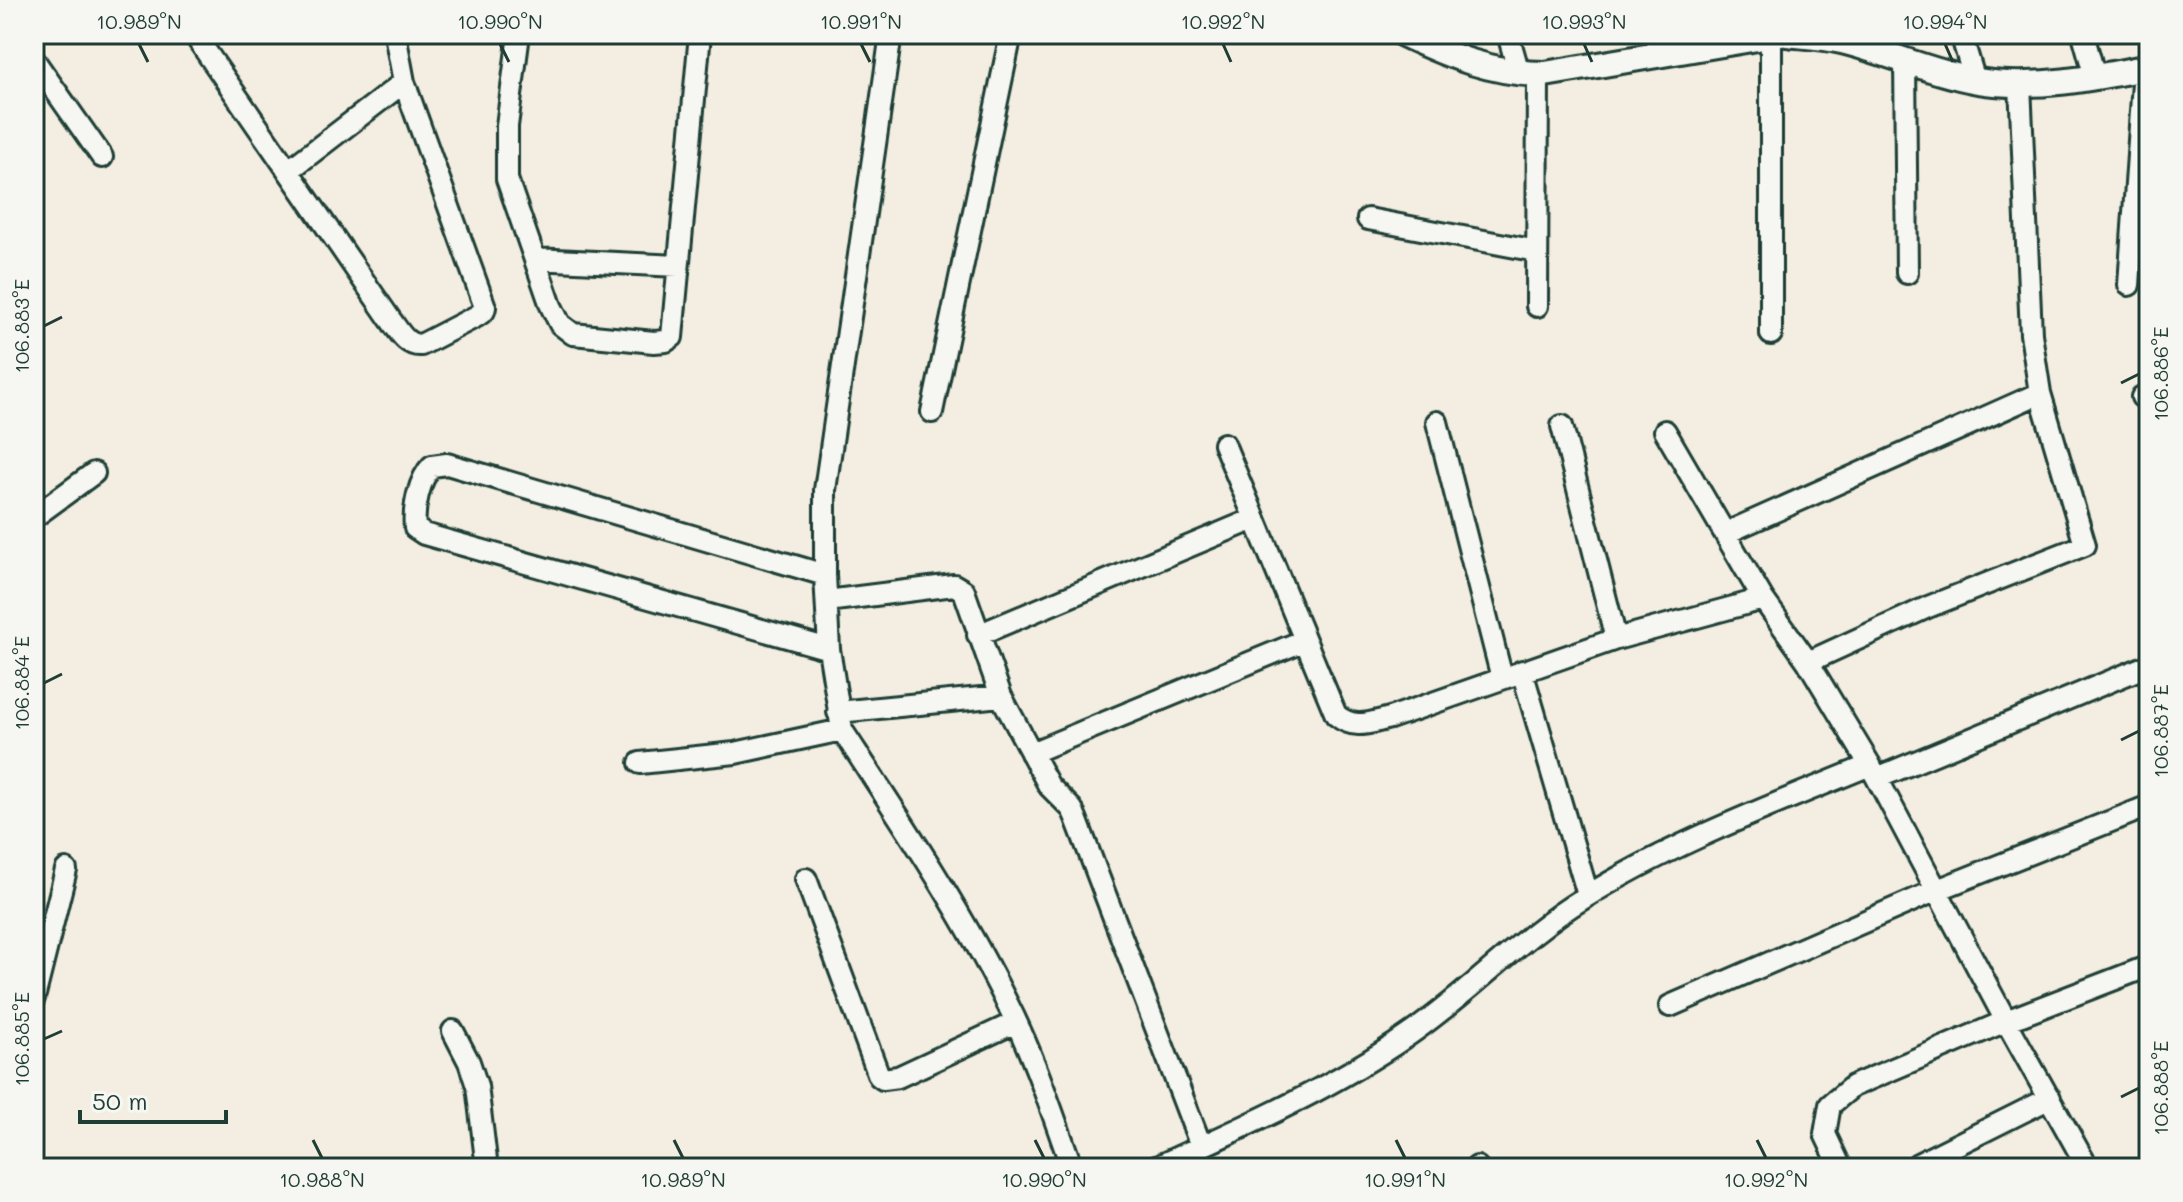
<svg xmlns="http://www.w3.org/2000/svg" width="2183" height="1202" viewBox="0 0 2183 1202" font-family="Mali,sans-serif">
  <style>
    .lines { fill: none; stroke-linecap: round; stroke-linejoin: round }
    .minor-casing { stroke: #1f3d34; stroke-width: 26 }
    .tertiary-casing { stroke: #1f3d34; stroke-width: 30 }
    .minor { stroke: #f6f6f2; stroke-width: 20 }
    .tertiary { stroke: #f6f6f2; stroke-width: 24 }
    .ticks { fill: none; stroke: #1f3d34; stroke-width: 3 }
    .neatline { fill: none; stroke: #1f3d34; stroke-width: 3 }
    .ticks-label { font-size: 20px; text-anchor: middle; fill: #1f3d34 }
  </style>
  <rect width="100%" height="100%" fill="#f3eee1"/>
  <filter id="ink" filterUnits="userSpaceOnUse"><feTurbulence type="fractalNoise" baseFrequency=".0125" numOctaves="2"/><feDisplacementMap in="SourceGraphic" scale="16" xChannelSelector="R" yChannelSelector="G"/><feConvolveMatrix kernelMatrix="1 2 1 2 8 2 1 2 1" color-interpolation-filters="sRGB"/></filter>
  <g filter="url(#ink)">
    <g class="lines">
      <!-- minor casing -->
      <g class="minor-casing">
        <path id="minor" d="M194,34L390,319C399,331 406,346 421,345L477,316L484,311L485,307L404,82L395,34
          M519,34L507,126V179L551,306L560,324L573,334L654,342L666,341L672,337L700,34
          M891,34L825,490V575L829,649L842,730C899,817 961,909 1007,1003C1034,1056 1052,1112 1072,1168
          M1508,34L1519,73
          M1654,34L1660,55
          M1961,34L1975,81
          M2083,34L2095,77
          M1771,36V334
          M34,60L102,157
          M1905,60L1907,273
          M288,171L404,82
          M1368,219L1537,251
          M535,259L678,266
          M2129,285L2144,68
          M1537,306L1538,74
          M2142,397L2149,395
          M932,412L1011,34
          M1437,422L1502,678
          M1562,426L1616,639
          M1665,431L1763,599L1808,662L1870,765L2006,1021L2088,1168
          M1224,444L1336,715C1354,730 1369,723 1390,718L1616,639L1763,599
          M34,517L94,473
          M1726,533L2040,393
          M825,575L447,464L432,466C419,479 413,509 415,528L424,534L829,649
          M827,601L954,585L964,591L1001,696L1049,786L1072,809L1076,818L1201,1146
          M978,635L1254,519
          M1808,662L1928,607L2085,545L2040,393L2031,334L2020,84
          M1522,671L1588,895
          M838,712L1001,696
          M1031,753L1305,640
          M640,763L735,753L842,730
          M1877,778L2149,665
          M806,879L879,1076L883,1079L898,1077L1016,1022
          M34,998L66,870
          M1670,1006L1937,890L2149,806
          M453,1031L469,1062L477,1086L487,1168
          M1918,1164L2050,1098
          M1477,1167V1168
          M1154,1168C1239,1129 1329,1090 1407,1036C1469,994 1520,937 1584,898C1673,842 1774,805 1870,765
          M1841,1168L1825,1134L1830,1105L1853,1086L2006,1021L2149,966"/>
      </g>
      <!-- tertiary casing -->
      <g class="tertiary-casing">
        <path id="tertiary" d="M1403,34C1449,56 1494,74 1545,74L1781,34
          M1787,34C1805,36 1824,37 1842,41C1887,52 1932,73 1978,81C2033,90 2095,78 2149,67"/>
      </g>
      <!-- minor -->
      <use href="#minor" class="minor"/>
      <!-- tertiary -->
      <use href="#tertiary" class="tertiary"/>
    </g>
  </g>
  <!-- ticks -->
  <path class="ticks" d="M139,44L148,62M500,44L509,62M861,44L870,62M1223,44L1231,62M1584,44L1592,62M1945,44L1953,62M44,326L62,317M2121,383L2139,374M44,683L62,674M2121,740L2139,731M44,1039L62,1031M2121,1097L2139,1088M313,1140L322,1158M674,1140L683,1158M1035,1140L1044,1158M1396,1140L1405,1158M1757,1140L1766,1158"/>
  <!-- margin -->
  <rect width="2183" height="1202" fill="none" stroke="#f6f6f2" stroke-width="88"/>
  <!-- scale -->
  <path d="M80 1110v12h146v-12" fill="none" stroke="#1f3d34" stroke-width="4"/>
  <text x="92" y="1110" font-size="24" fill="#1f3d34" stroke="#f6f6f2" stroke-width="6" paint-order="stroke">50 m</text>
  <rect x="44" y="44" width="2095" height="1114" class="neatline"/>
  <g class="ticks-label">
    <text x="139" y="29">10.989°N</text>
    <text x="500" y="29">10.990°N</text>
    <text x="861" y="29">10.991°N</text>
    <text x="1223" y="29">10.992°N</text>
    <text x="1584" y="29">10.993°N</text>
    <text x="1945" y="29">10.994°N</text>
    <text transform="translate(22 326) rotate(-90)" y="7">106.883°E</text>
    <text transform="translate(2161 374) rotate(-90)" y="7">106.886°E</text>
    <text transform="translate(22 683) rotate(-90)" y="7">106.884°E</text>
    <text transform="translate(2161 731) rotate(-90)" y="7">106.887°E</text>
    <text transform="translate(22 1039) rotate(-90)" y="7">106.885°E</text>
    <text transform="translate(2161 1088) rotate(-90)" y="7">106.888°E</text>
    <text x="322" y="1187">10.988°N</text>
    <text x="683" y="1187">10.989°N</text>
    <text x="1044" y="1187">10.990°N</text>
    <text x="1405" y="1187">10.991°N</text>
    <text x="1766" y="1187">10.992°N</text>
  </g>
</svg>
